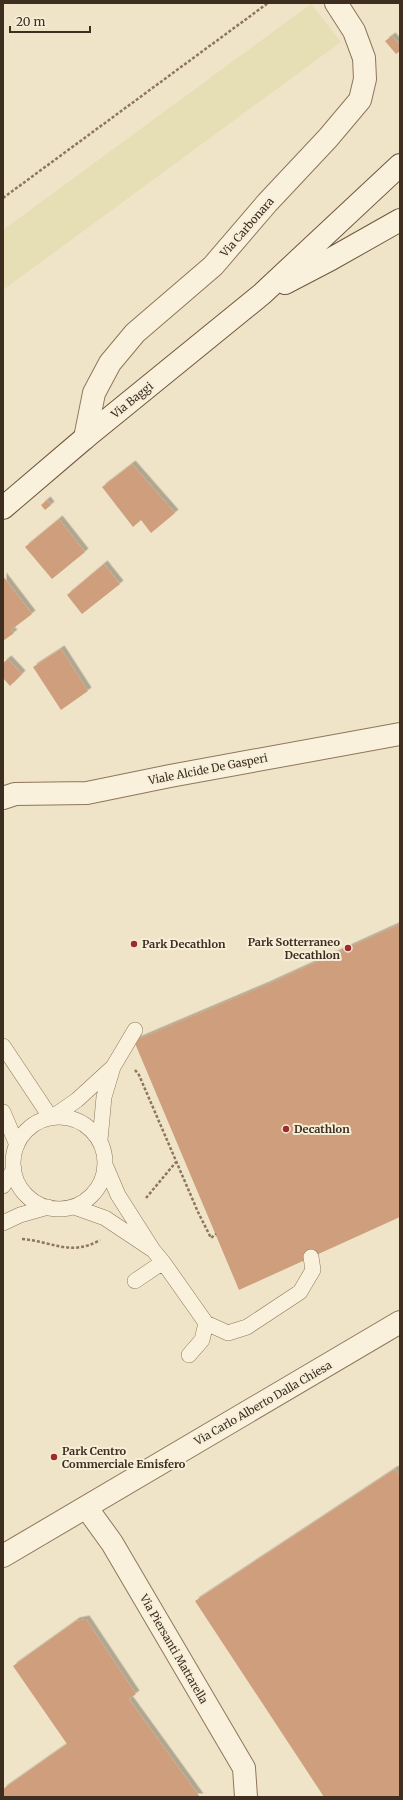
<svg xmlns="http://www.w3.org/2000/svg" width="403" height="1800" viewBox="0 0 403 1800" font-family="Merriweather,serif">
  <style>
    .farmland { fill: #e6deb5 }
    .building { fill: #cf9f7d; filter: url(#shadow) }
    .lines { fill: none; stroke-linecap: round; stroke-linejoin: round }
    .lane-casing { stroke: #8d765c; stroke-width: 16 }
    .street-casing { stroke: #8d765c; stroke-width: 24 }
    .secondary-casing { stroke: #6f573f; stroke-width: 24 }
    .path { stroke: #8d765c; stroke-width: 2.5; stroke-dasharray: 3 2; stroke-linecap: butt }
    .lane { stroke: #faf1dc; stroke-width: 15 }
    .street { stroke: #faf1dc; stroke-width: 22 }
    .secondary { stroke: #faf1dc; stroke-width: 22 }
    .poi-dot { fill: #9e2a2b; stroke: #f7eed8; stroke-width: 1.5 }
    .labels { text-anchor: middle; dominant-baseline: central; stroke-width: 4; stroke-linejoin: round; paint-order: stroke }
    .street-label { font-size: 11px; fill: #3d2e20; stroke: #f7eed8 }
    .poi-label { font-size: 11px; font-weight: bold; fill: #3d2e20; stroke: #f7eed8; text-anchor: start }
  </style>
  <defs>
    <filter id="shadow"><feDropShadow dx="3.5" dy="-3.5" stdDeviation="0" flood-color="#0004"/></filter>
  </defs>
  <rect width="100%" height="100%" fill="#f0e4c8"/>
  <!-- farmland -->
  <path class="farmland" d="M311,4L341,42L3,290V230Z"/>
  <!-- building -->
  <path class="building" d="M392,36L400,45V51L396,54L385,41Z
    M132,464L175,513L151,533L141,520L133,527L102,487Z
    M47,500L51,505L45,510L41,505Z
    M59,519L85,552L52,579L25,547Z
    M104,564L120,584L82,614L67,595Z
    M3,576L32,614L11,630L14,633L3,641Z
    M61,649L88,691L61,710L33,667Z
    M8,659L22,674L10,686L3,678V663Z
    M400,924V1217L239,1290L134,1041L266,985Z
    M395,1469L400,1476V1797H324L195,1601Z
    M86,1619L136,1694L129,1699L200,1797H3V1789L67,1744L13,1666L76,1621Z"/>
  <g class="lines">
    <!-- lane casing -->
    <g class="lane-casing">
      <path id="lane" d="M3,1046L51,1118L77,1100L113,1067L104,1097L100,1140
        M113,1067L135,1030
        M3,1112L17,1145
        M13 1163a46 46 0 1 1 92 0a46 46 0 1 1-92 0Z
        M3,1186L14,1169
        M74,1207L105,1218L153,1250L118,1195L106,1167
        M3,1223L20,1215L48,1207
        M153,1250L163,1262L206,1323L228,1333L247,1327L300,1292L313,1270L311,1257
        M135,1281L163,1262
        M189,1355L202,1340L206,1323"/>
    </g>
    <!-- street casing -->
    <g class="street-casing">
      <path id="street" d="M85,438L94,393L110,363L135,333L213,266L267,203L328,138L360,100L365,79L364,58L354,31L336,3
        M3,798L15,794L87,793L170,776L400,734
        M86,1507L112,1543L244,1768L246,1797
        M3,1556L400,1322"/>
    </g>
    <!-- secondary casing -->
    <g class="secondary-casing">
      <path id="secondary" d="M285,283L331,259L400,220
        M3,508L85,438L262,294L400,165"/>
    </g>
    <!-- path -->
    <path class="path" d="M3,198L268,3
      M135,1070L139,1075L198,1212L211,1238L216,1234
      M146,1198L176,1162
      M22,1239C51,1241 71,1257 100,1240"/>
    <!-- lane -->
    <use href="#lane" class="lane"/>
    <!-- street -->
    <use href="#street" class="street"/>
    <!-- secondary -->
    <use href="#secondary" class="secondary"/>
  </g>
  <!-- markers -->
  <g class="poi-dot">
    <circle cx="134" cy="944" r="4"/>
    <circle cx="348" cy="948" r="4"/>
    <circle cx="286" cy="1129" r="4"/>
    <circle cx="54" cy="1457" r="4"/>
  </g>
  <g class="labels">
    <!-- street labels -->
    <g class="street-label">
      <text transform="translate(247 227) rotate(-49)">Via Carbonara</text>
      <text transform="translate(132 400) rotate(-39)">Via Baggi</text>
      <text transform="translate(208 769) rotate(-11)">Viale Alcide De Gasperi</text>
      <text transform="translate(263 1403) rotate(-30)">Via Carlo Alberto Dalla Chiesa</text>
      <text transform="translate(174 1649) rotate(60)">Via Piersanti Mattarella</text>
    </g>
    <!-- poi labels -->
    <g class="poi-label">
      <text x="340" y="942" text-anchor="end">Park Sotterraneo<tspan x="340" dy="13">Decathlon</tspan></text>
      <text x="142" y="944">Park Decathlon</text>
      <text x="294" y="1129">Decathlon</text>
      <text x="62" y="1451">Park Centro<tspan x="62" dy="13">Commerciale Emisfero</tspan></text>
    </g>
  </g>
  <!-- border -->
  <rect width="403" height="1800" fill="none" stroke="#3d2e20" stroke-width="8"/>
  <!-- scale -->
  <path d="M10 26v6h80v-6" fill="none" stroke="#3d2e20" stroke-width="2"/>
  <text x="16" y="26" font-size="12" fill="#3d2e20" stroke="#f7eed8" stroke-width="3" paint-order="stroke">20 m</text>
</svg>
